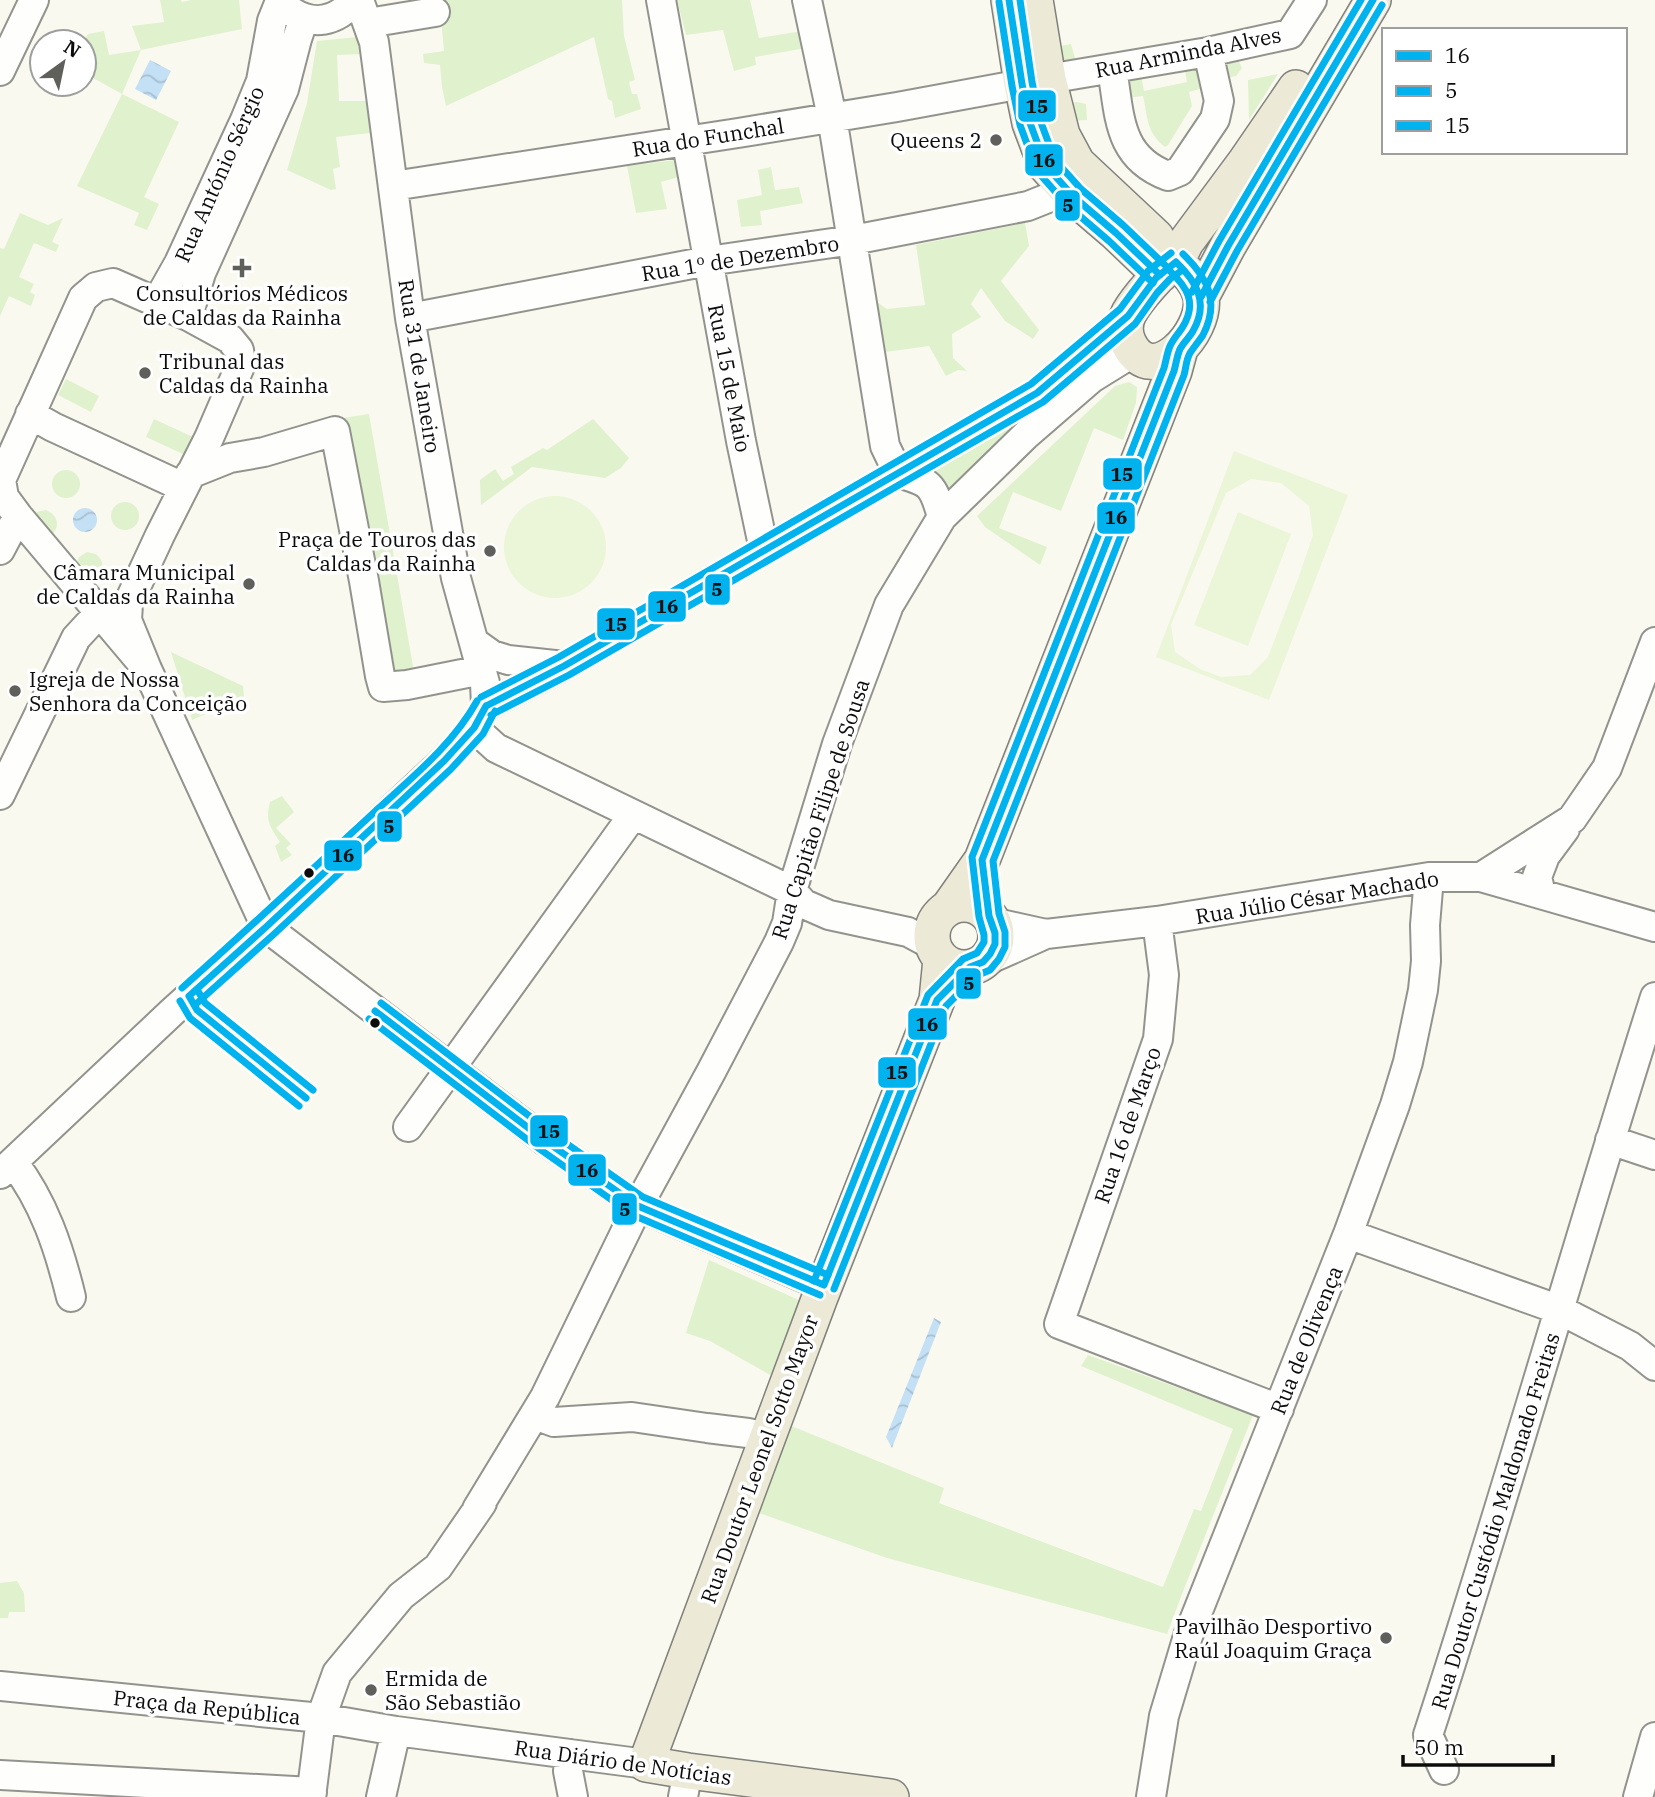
<svg xmlns="http://www.w3.org/2000/svg" width="1655" height="1797" viewBox="0 0 1655 1797" font-family="'IBM Plex Serif',serif">
  <style>
    .grass { fill: #e0f1ce }
    .pitch { fill: #ebf5d8; fill-rule: evenodd }
    .water { fill: url(#water-waves) }
    .lines { fill: none; stroke-linecap: round; stroke-linejoin: round }
    .minor-casing { stroke: #93938e; stroke-width: 32 }
    .major-casing { stroke: #80807c; stroke-width: 38 }
    .minor { stroke: #fefefd; stroke-width: 28 }
    .major { stroke: #ece9d7; stroke-width: 35 }
    .bus-1-casing { stroke: #fff; stroke-width: 12 }
    .bus-2-casing { stroke: #fff; stroke-width: 12 }
    .bus-3-casing { stroke: #fff; stroke-width: 12 }
    .bus-1 { stroke: #00b3ef; stroke-width: 7 }
    .bus-2 { stroke: #00b3ef; stroke-width: 7 }
    .bus-3 { stroke: #00b3ef; stroke-width: 7 }
    .poi-dot { fill: #5f5f5b; stroke: #fff; stroke-width: 2.5 }
    .bus-dot { fill: #0c0c0c; stroke: #fff; stroke-width: 2.5 }
    .labels { text-anchor: middle; dominant-baseline: central; stroke-width: 7; stroke-linejoin: round; paint-order: stroke }
    .street-label { font-size: 21px; fill: #0c0c0c; stroke: #fff }
    .poi-label { font-size: 21px; fill: #0c0c0c; stroke: #fff; text-anchor: end }
    .line-badge { stroke: #fff; stroke-width: 2.5 }
    .pale-badge-label { font-size: 19px; text-anchor: middle; font-weight: bold; fill: #111 }
  </style>
  <defs>
    <pattern id="water-waves" width="16" height="10" patternUnits="userSpaceOnUse" patternTransform="scale(1.75)"><rect width="16" height="10" fill="#c4e0f5"/><path d="M0 5q4-4 8 0t8 0" fill="none" stroke="#a7bfd1"/></pattern>
  </defs>
  <rect width="100%" height="100%" fill="#faf9ef"/>
  <!-- grass -->
  <path class="grass" d="M160,0H181L182,2L191,0H239L242,29L141,50L122,94L179,122L144,197L159,204L147,230L134,225L139,213L77,186L122,94L84,73L83,42L88,34L104,31L109,55L141,50L132,26L164,22Z
    M432,0H622L624,36L635,80L629,82L632,94H637L641,109L615,118L612,101L608,99L594,37L446,106L442,87L440,65L424,63L423,54L444,51L441,19Z
    M677,0H750L759,38L802,31L806,48L755,57L756,65L734,71L723,30L686,35Z
    M358,37L363,54L337,55L339,101H366L370,133L336,137L340,167L333,169L336,189L331,190L287,170L307,103L317,41Z
    M1071,44L1077,65C1064,66 1058,59 1054,47Z
    M1236,55L1242,68L1236,76L1222,79L1221,63Z
    M1196,64L1207,87L1189,92L1192,106L1168,145L1165,147C1146,132 1148,118 1143,96L1127,98V79L1141,75L1144,91L1187,82L1184,66Z
    M1278,74L1249,120L1248,80Z
    M1077,102L1086,104L1087,120L1072,121L1068,103Z
    M676,160L679,177L661,182L667,209L636,213L627,166Z
    M771,167L775,190L799,187L803,203L760,211L762,225L741,227L737,200L762,195L758,170Z
    M20,213L48,225L63,218L52,242L59,245L56,252L34,243L19,277L34,284L30,292L35,295L31,306L9,296L0,316V248L4,249Z
    M1025,223L1029,246L1001,281L1039,330L1033,339L1005,321L981,288L971,304L981,317L952,334L953,358L967,371L958,370L946,376L929,346L885,352L877,302L887,309L925,305L916,245Z
    M1109,336L1114,352L947,501L924,466Z
    M66,379L99,396L91,412L58,395Z
    M1129,382L1137,387L1136,403L1123,440L1094,428L1061,511L1013,492L999,528L1047,547L1040,565L985,527L977,516L1115,386Z
    M369,414L414,672L391,676L343,418Z
    M154,419L193,437L185,455L146,437Z
    M593,419L629,458L621,468L605,478L532,467L481,505L480,480L495,469L503,481L514,474L511,467L543,448L547,450Z
    M52 484a14 14 0 1 1 28 0a14 14 0 1 1-28 0Z
    M111 516a14 14 0 1 1 28 0a14 14 0 1 1-28 0Z
    M46,510C59,515 61,529 49,537L34,515L37,512Z
    M87,552L96,554C107,563 104,576 90,579L76,565L79,557Z
    M171,652L243,686L244,697L192,720Z
    M282,796L294,812L276,828L291,844L286,848L292,855L281,862L275,846L280,842C270,827 265,820 270,802Z
    M709,1260L801,1301L772,1376L710,1341L686,1333Z
    M1088,1355L1253,1415L1182,1594L1167,1634L887,1558L756,1512L789,1425L944,1488L939,1503L1163,1587L1194,1509L1201,1511L1233,1429L1081,1366Z
    M17,1581L24,1593L25,1612H9L8,1618H0V1583Z"/>
  <!-- pitch -->
  <path class="pitch" d="M1234,451L1348,495L1269,700L1156,657ZM1251,479L1281,483L1309,506L1313,535L1299,576L1268,657L1250,675L1221,677L1200,669L1175,652L1171,625L1226,493Z
    M504 547a51 51 0 1 1 102 0a51 51 0 1 1-102 0Z
    M1238,512L1291,534L1248,646L1194,625Z"/>
  <!-- water -->
  <path class="water" d="M150,60L171,71L156,100L135,89Z
    M73 520a12 12 0 1 1 24 0a12 12 0 1 1-24 0Z
    M934,1318L941,1322L892,1448L886,1437Z"/>
  <g class="lines">
    <!-- minor casing -->
    <g class="minor-casing">
      <path id="minor" d="M359,0L374,42L410,318L456,578L485,683L486,706
        M661,0L741,441L764,550
        M807,0L832,117L885,446L898,473
        M289,10C313,27 336,22 355,0
        M368,23L435,12
        M1112,69C1120,115 1117,157 1168,176L1180,171L1215,119L1219,101L1208,52
        M0,71L34,0
        M1048,79L1208,52L1290,34L1312,0
        M393,186L738,133L897,107L1022,84
        M157,302L179,263L245,120L261,81L272,21L280,1
        M188,316L201,273L284,89L297,39L304,18
        M410,318L708,261L853,240L1028,206L1068,190
        M30,414L53,427L183,487
        M898,473C930,482 933,484 942,517
        M190,474L230,458L264,452L335,431L364,581L380,676L383,687L407,685L482,670
        M0,550L18,516
        M474,642L492,655L508,660L564,666
        M147,669L18,516L4,497L1,480L83,298L96,287L113,283L188,316L230,339L239,350L241,364L209,438L160,535L128,604L127,620L147,669L266,927L547,1142L638,1206L805,1278L824,1285
        M486,706L564,666L1037,393L1128,316
        M474,728L496,748L792,891L804,904L829,915L908,932L934,946
        M0,795L76,638L100,612L118,607
        M1481,877L1655,927
        M1541,894L1537,877L1545,856L1565,829
        M1157,921L1164,975L1158,1039L1059,1324L1279,1409
        M992,922L1046,934
        M983,962L1046,934L1157,921L1429,877H1481L1572,819L1607,768L1655,642
        M408,1127L633,815
        M1610,1140L1655,1155
        M13,1162C44,1202 59,1248 71,1297
        M0,1174L172,1012L266,927L444,761L474,728L486,706
        M1348,1234L1560,1310L1630,1346L1655,1366
        M535,1415L554,1422L632,1417L707,1428L748,1433L768,1437
        M477,1509L545,1397L638,1206L711,1072L779,942L787,923L792,891L837,744L889,605L942,517L1025,436L1092,378L1134,352
        M0,1686L321,1718L396,1731L646,1764
        M570,1754L568,1771L573,1797
        M1444,1770L1428,1735C1508,1490 1577,1242 1655,997
        M0,1775L312,1792
        M311,1797L321,1718L337,1673L401,1596L438,1567L482,1503
        M381,1797L396,1731
        M683,1797L688,1771
        M1151,1797L1164,1716L1188,1636L1348,1234L1395,1105L1408,1062L1423,990L1426,961L1425,925L1429,877
        M1638,1797L1655,1737"/>
    </g>
    <!-- major casing -->
    <g class="major-casing">
      <path id="major" d="M1009,0L1022,84L1030,123L1046,166L1074,197L1116,233L1160,275
        M1035,0L1048,79L1062,135L1077,163L1156,237
        M1176,262L1186,242L1246,161L1296,88
        M1176,262C1187,272 1198,282 1201,297C1207,332 1153,391 1129,344C1124,334 1124,323 1129,313C1137,299 1162,269 1176,262Z
        M1201,297L1228,246L1373,0
        M932 936a32 32 0 1 1 64 0a32 32 0 1 1-64 0Z
        M949,907L982,860L1174,371L1180,349
        M891,1797L688,1771L646,1764L820,1297L937,1000L941,959"/>
    </g>
    <!-- minor -->
    <use href="#minor" class="minor"/>
    <!-- major -->
    <use href="#major" class="major"/>
    <!-- bus-1 casing -->
    <g class="bus-1-casing">
      <path id="bus-1" d="M1009,0L1022,84L1030,123L1046,166L1074,197L1116,233L1160,275
        M1201,297L1228,246L1373,0
        M486,706L564,666L1037,393L1128,316L1156,278L1176,262
        M189,996L266,927L444,761L474,728L486,706
        M189,996L197,1010L306,1098
        M375,1011L547,1142L638,1206L824,1285
        M824,1285L937,1000L970,967L983,962L990,954L995,944V933L989,916L982,860L1174,371C1176,364 1177,356 1180,349C1183,343 1189,338 1193,331C1209,303 1197,282 1176,262"/>
    </g>
    <!-- bus-2 casing -->
    <g class="bus-2-casing">
      <path id="bus-2" d="M999,2L1012,86L1020,125L1037,171L1067,205L1109,241L1153,283
        M1210,302L1237,251L1382,5
        M491,715L569,675L1043,402L1135,324L1157,293L1170,279L1181,271
        M180,1001L190,1018L299,1106
        M196,1004L273,935L451,769L483,734L495,711
        M369,1019L541,1150L633,1215L820,1295
        M834,1289L946,1006L976,976L990,970L999,959L1005,947V932L999,914L993,861L1184,375C1186,368 1186,360 1190,353C1194,347 1199,341 1203,335C1220,302 1208,278 1183,254"/>
    </g>
    <!-- bus-3 casing -->
    <g class="bus-3-casing">
      <path id="bus-3" d="M1020,0L1032,82L1040,120L1055,160L1081,189L1123,225L1167,267
        M1192,292L1219,241L1361,0
        M481,697L559,657L1031,384L1120,309L1148,271L1171,253
        M182,988C245,932 306,875 368,818C406,782 451,748 477,701
        M198,991L205,1003L313,1090
        M381,1003L553,1134L643,1197L828,1275
        M814,1281L928,995L963,959L977,953L984,942V935L979,917L972,857L1164,368C1166,361 1167,353 1170,346C1173,339 1178,334 1182,328C1198,303 1187,287 1169,270"/>
    </g>
    <!-- bus-1 -->
    <use href="#bus-1" class="bus-1"/>
    <!-- bus-2 -->
    <use href="#bus-2" class="bus-2"/>
    <!-- bus-3 -->
    <use href="#bus-3" class="bus-3"/>
  </g>
  <!-- markers -->
  <g class="poi-dot">
    <circle cx="996" cy="140" r="7"/>
    <path d="M238.5 257.5h7v7h7v7h-7v7h-7v-7h-7v-7h7z"/>
    <circle cx="145" cy="373" r="7"/>
    <circle cx="490" cy="551" r="7"/>
    <circle cx="249" cy="584" r="7"/>
    <circle cx="15" cy="691" r="7"/>
    <circle cx="1386" cy="1638" r="7"/>
    <circle cx="371" cy="1690" r="7"/>
  </g>
  <g class="bus-dot">
    <circle cx="309" cy="873" r="6"/>
    <circle cx="375" cy="1023" r="6"/>
  </g>
  <g class="labels">
    <!-- street labels -->
    <g class="street-label">
      <text transform="translate(1188 52) rotate(-11)">Rua Arminda Alves</text>
      <text transform="translate(708 137) rotate(-9)">Rua do Funchal</text>
      <text transform="translate(219 174) rotate(-66)">Rua António Sérgio</text>
      <text transform="translate(740 258) rotate(-9)">Rua 1º de Dezembro</text>
      <text transform="translate(420 366) rotate(81)">Rua 31 de Janeiro</text>
      <text transform="translate(730 378) rotate(79)">Rua 15 de Maio</text>
      <text transform="translate(820 809) rotate(-72)">Rua Capitão Filipe de Sousa</text>
      <text transform="translate(1317 897) rotate(-9)">Rua Júlio César Machado</text>
      <text transform="translate(1127 1125) rotate(-71)">Rua 16 de Março</text>
      <text transform="translate(1306 1340) rotate(-68)">Rua de Olivença</text>
      <text transform="translate(759 1459) rotate(-70)">Rua Doutor Leonel Sotto Mayor</text>
      <text transform="translate(1495 1521) rotate(-73)">Rua Doutor Custódio Maldonado Freitas</text>
      <text transform="translate(207 1707) rotate(6)">Praça da República</text>
      <text transform="translate(623 1762) rotate(8)">Rua Diário de Notícias</text>
    </g>
    <!-- poi labels -->
    <g class="poi-label">
      <text x="982" y="140">Queens 2</text>
      <text x="242" y="293" text-anchor="middle">Consultórios Médicos<tspan x="242" dy="24">de Caldas da Rainha</tspan></text>
      <text x="159" y="361" text-anchor="start">Tribunal das<tspan x="159" dy="24">Caldas da Rainha</tspan></text>
      <text x="476" y="539">Praça de Touros das<tspan x="476" dy="24">Caldas da Rainha</tspan></text>
      <text x="235" y="572">Câmara Municipal<tspan x="235" dy="24">de Caldas da Rainha</tspan></text>
      <text x="29" y="679" text-anchor="start">Igreja de Nossa<tspan x="29" dy="24">Senhora da Conceição</tspan></text>
      <text x="1372" y="1626">Pavilhão Desportivo<tspan x="1372" dy="24">Raúl Joaquim Graça</tspan></text>
      <text x="385" y="1678" text-anchor="start">Ermida de<tspan x="385" dy="24">São Sebastião</tspan></text>
    </g>
  </g>
  <g class="line-badge">
    <rect x="1017" y="89" width="40" height="34" rx="7" fill="#00b3ef"/>
    <rect x="1024" y="143" width="40" height="34" rx="7" fill="#00b3ef"/>
    <rect x="1054" y="189" width="27" height="33" rx="7" fill="#00b3ef"/>
    <rect x="1102" y="457" width="41" height="34" rx="7" fill="#00b3ef"/>
    <rect x="1096" y="501" width="40" height="34" rx="7" fill="#00b3ef"/>
    <rect x="704" y="573" width="27" height="33" rx="7" fill="#00b3ef"/>
    <rect x="647" y="590" width="40" height="33" rx="7" fill="#00b3ef"/>
    <rect x="596" y="607" width="40" height="34" rx="7" fill="#00b3ef"/>
    <rect x="376" y="810" width="27" height="33" rx="7" fill="#00b3ef"/>
    <rect x="323" y="839" width="40" height="33" rx="7" fill="#00b3ef"/>
    <rect x="955" y="967" width="27" height="33" rx="7" fill="#00b3ef"/>
    <rect x="907" y="1007" width="41" height="34" rx="7" fill="#00b3ef"/>
    <rect x="877" y="1056" width="40" height="33" rx="7" fill="#00b3ef"/>
    <rect x="529" y="1114" width="40" height="34" rx="7" fill="#00b3ef"/>
    <rect x="567" y="1153" width="40" height="34" rx="7" fill="#00b3ef"/>
    <rect x="611" y="1192" width="27" height="34" rx="7" fill="#00b3ef"/>
  </g>
  <g class="pale-badge-label">
    <text x="1037" y="113">15</text>
    <text x="1044" y="167">16</text>
    <text x="1068" y="212">5</text>
    <text x="1122" y="481">15</text>
    <text x="1116" y="524">16</text>
    <text x="717" y="596">5</text>
    <text x="667" y="613">16</text>
    <text x="616" y="631">15</text>
    <text x="389" y="833">5</text>
    <text x="343" y="862">16</text>
    <text x="969" y="990">5</text>
    <text x="927" y="1031">16</text>
    <text x="897" y="1079">15</text>
    <text x="549" y="1138">15</text>
    <text x="587" y="1177">16</text>
    <text x="625" y="1216">5</text>
  </g>
  <!-- legend -->
  <rect x="1382" y="28" width="245" height="126" fill="#ffffff" stroke="#9e9e9e" stroke-width="2"/>
  <rect x="1396" y="51" width="35" height="10" fill="#00b3ef" stroke="#9e9e9e" stroke-width="2"/>
  <text x="1445" y="63" font-size="21" fill="#0c0c0c">16</text>
  <rect x="1396" y="86" width="35" height="10" fill="#00b3ef" stroke="#9e9e9e" stroke-width="2"/>
  <text x="1445" y="98" font-size="21" fill="#0c0c0c">5</text>
  <rect x="1396" y="121" width="35" height="10" fill="#00b3ef" stroke="#9e9e9e" stroke-width="2"/>
  <text x="1445" y="133" font-size="21" fill="#0c0c0c">15</text>
  <!-- north arrow -->
  <g transform="translate(63 63) rotate(33)"><circle r="33" fill="#ffffff" stroke="#9e9e9e" stroke-width="2"/>
  <path d="M0-5L12 26L0 18L-12 26Z" fill="#5f5f5b"/>
  <text y="-10" font-size="19" font-weight="bold" text-anchor="middle" fill="#0c0c0c">N</text>
  </g>
  <!-- scale -->
  <path d="M1403 1755v10h150v-10" fill="none" stroke="#0c0c0c" stroke-width="3.5"/>
  <text x="1414" y="1755" font-size="21" fill="#0c0c0c" stroke="#ffffff" stroke-width="5" paint-order="stroke">50 m</text>
</svg>
